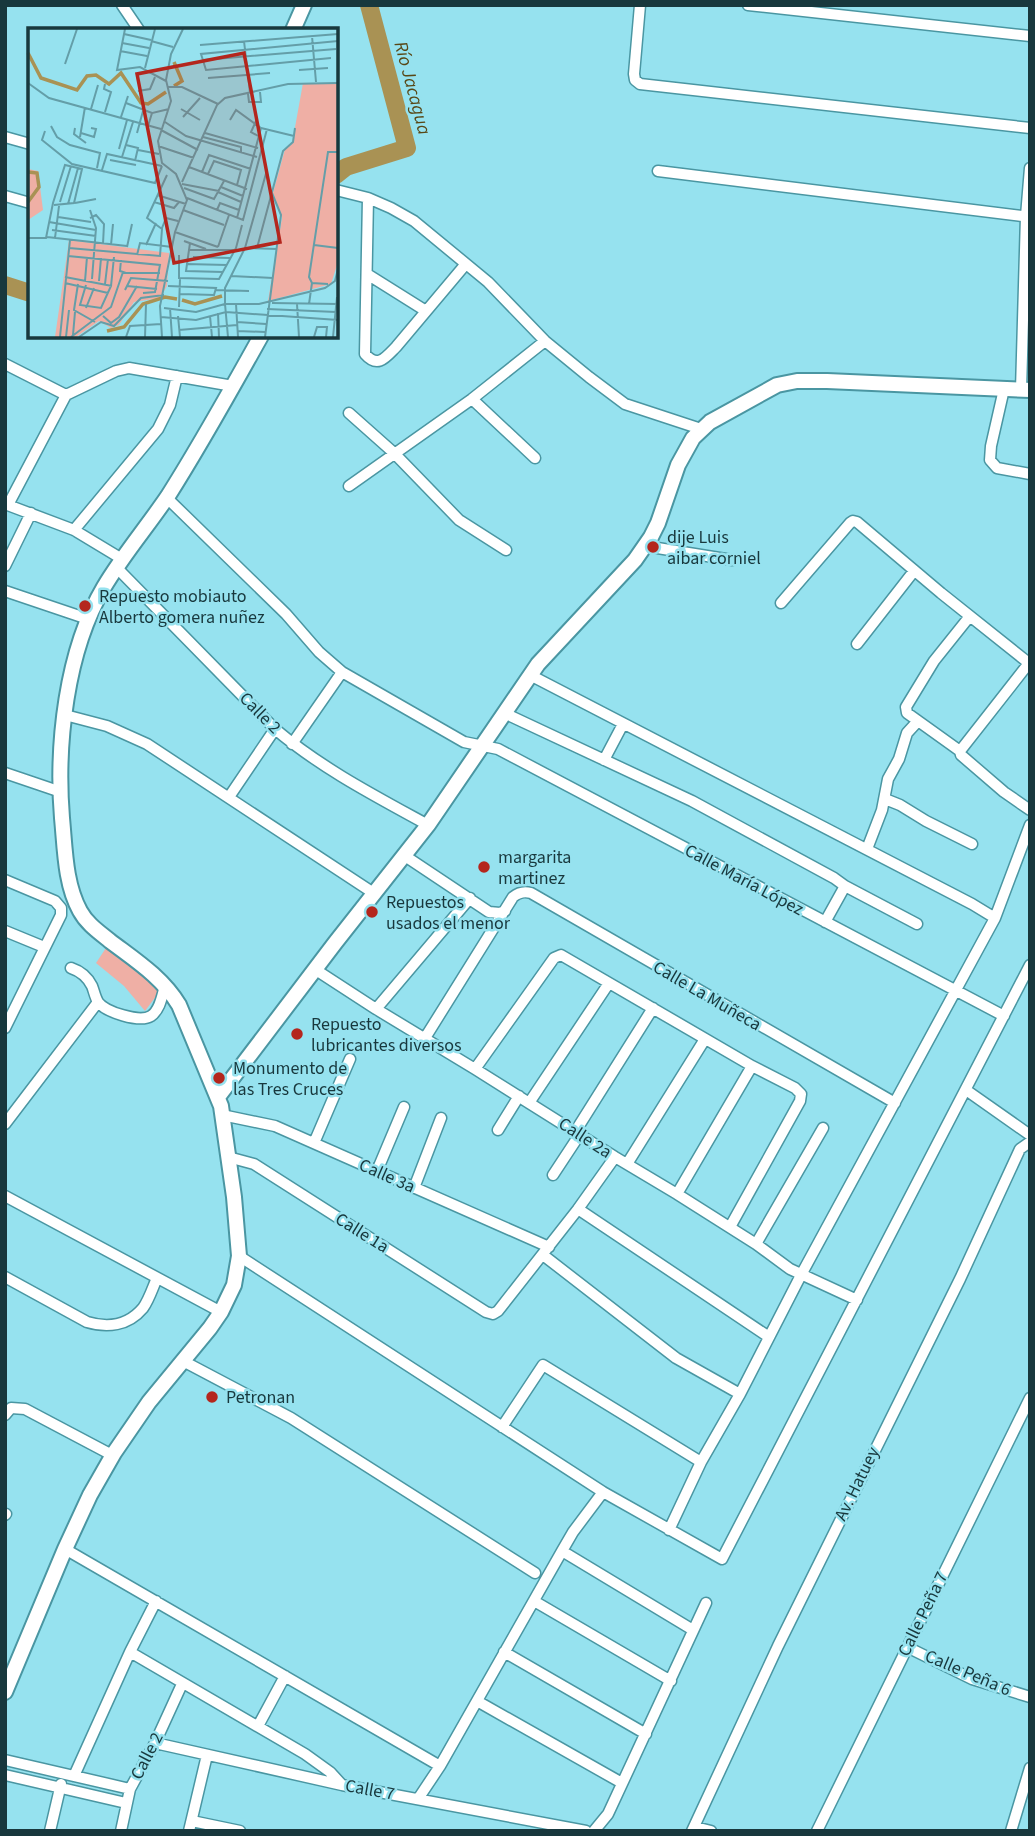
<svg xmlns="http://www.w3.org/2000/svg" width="1035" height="1836" viewBox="0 0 1035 1836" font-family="'Source Sans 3',sans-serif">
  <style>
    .green { fill: #efafa5 }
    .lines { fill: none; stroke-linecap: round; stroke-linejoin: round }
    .river { stroke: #a99254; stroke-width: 18 }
    .street-casing { stroke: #4a96a2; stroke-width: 13 }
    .secondary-casing { stroke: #4a96a2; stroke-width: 18 }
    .street { stroke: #fff; stroke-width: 10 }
    .secondary { stroke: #fff; stroke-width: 14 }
    .poi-dot { fill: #b4261d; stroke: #96e2ef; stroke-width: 2.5 }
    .labels { text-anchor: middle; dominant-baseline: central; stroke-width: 5; stroke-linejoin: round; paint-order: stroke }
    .poi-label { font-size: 18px; fill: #18383d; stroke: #96e2ef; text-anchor: start }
    .street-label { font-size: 18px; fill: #18383d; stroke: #96e2ef }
    .water-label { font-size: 19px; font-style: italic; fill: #584716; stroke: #96e2ef }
    .inset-river { fill: none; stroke: #a99254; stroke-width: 3.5 }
    .inset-road { fill: none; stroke: #649ea8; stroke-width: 2 }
    .view { fill: #b4261d; fill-opacity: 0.15; stroke: #b4261d; stroke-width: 3.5 }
    .inset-edge { fill: none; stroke: #18383d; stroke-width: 3.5 }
  </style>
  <rect width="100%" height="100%" fill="#96e2ef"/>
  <!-- green -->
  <path class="green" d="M106,948L139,971L158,989L159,992L157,995L145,1011L124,986L96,963Z"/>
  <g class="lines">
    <!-- river -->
    <path class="river" d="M336,175L346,167L407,148L369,5
      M5,285L30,293"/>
    <!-- street casing -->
    <g class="street-casing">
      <path id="street" d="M122,5L139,30
        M640,5L634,74L635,80L640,84L1030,128
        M748,5L1030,36
        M5,137L30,144
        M658,171L1030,217
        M336,190L368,198L391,208L414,221L488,282L545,341L589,377L625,404L701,429
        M5,196L30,203
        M368,198L365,354C378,369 386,357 396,347L465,265
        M367,274L426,311
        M5,364L66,395
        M1004,389L991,446L990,460L997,468L1030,474
        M1021,390L1026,216L1030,168
        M472,399L535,458
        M349,413L394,453L459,520L506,550
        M349,486L472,399L545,341
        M167,498L286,614L319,652L342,672L464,742L498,749L1004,1016
        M5,504L74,530L122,559
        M8,505L66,395L116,371L129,368L233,386
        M74,530L158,429L170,405L177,376
        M645,546L732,560
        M5,566L31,513
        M117,568L275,729C321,768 375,796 428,825
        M5,591L88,619
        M781,603L850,523L853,521L857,522L941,593L1030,664
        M857,644L914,571
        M1029,663L960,751L961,755L1004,792L1030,810
        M530,675L972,904L995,918
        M504,713L692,801L834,878L845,886L825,922
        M65,715L107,726L147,744L375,894
        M292,744L342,672
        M960,751L907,713L906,707L934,661L970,616
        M604,760L623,724
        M5,773L61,792
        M229,797L275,729
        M885,799L900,805L926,821L972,844
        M867,849L882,810L888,779L899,759L907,733L918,721
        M405,856L489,912L500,913L505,911
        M5,880L55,901L61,908
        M845,886L917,924
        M5,931L44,947
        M71,968C80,971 88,978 92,986C94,991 95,997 98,1002C105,1012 140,1023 151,1016C160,1010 162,996 165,986
        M316,970L376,1009L475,1069L615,1157L677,1194L756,1244L790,1269L857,1300
        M376,1009L470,898
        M5,1028L61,915V908
        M425,1038L513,897C519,892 524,891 531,893L895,1103
        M475,1069L554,958L561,955L752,1066L795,1088L801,1094L800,1101L730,1227
        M966,1090L1030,1135
        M529,1103L609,983
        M222,1115L275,1126L549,1247
        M5,1124L98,1002
        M498,1130L519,1096
        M575,1132L653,1008
        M314,1143L350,1059
        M228,1157L254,1164L486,1312L493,1314L498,1311L578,1209L615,1157
        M627,1164L705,1039
        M377,1171L404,1107
        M553,1175L580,1134
        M414,1188L441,1118
        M677,1194L752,1066
        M5,1196L221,1312
        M578,1209L769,1337
        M756,1244L823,1128
        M543,1255L676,1358L740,1394
        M239,1256L603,1492L722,1559L1030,965
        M5,1277L87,1322C107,1328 128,1326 143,1308C149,1300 153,1287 157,1278
        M183,1361L291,1418L535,1573
        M5,1415L11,1408L25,1409L112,1455
        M502,1427L543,1365L701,1462
        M5,1515L6,1514
        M669,1530L701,1462L740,1394L801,1275L995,918L1030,825
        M65,1549L440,1766
        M562,1551L693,1630
        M534,1601L671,1681
        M907,1647L972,1679L1030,1697
        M130,1652L305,1754L330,1772L342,1785
        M504,1652L646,1734
        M477,1701L622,1783
        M258,1726L285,1676
        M155,1743L342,1785L586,1831
        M5,1760L130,1789
        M5,1775L126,1803
        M74,1776L130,1652L156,1601
        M418,1799L440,1766L562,1551L573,1532L603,1492
        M192,1821L240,1831
        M695,1827L711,1831
        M50,1831L61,1784
        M121,1831L130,1789L155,1743L182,1684
        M189,1831L207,1755
        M594,1831L608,1814L706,1603
        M692,1831L778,1646L960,1279L1020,1149L1030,1142
        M817,1831L1030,1398
        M1011,1831L1030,1768"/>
    </g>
    <!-- secondary casing -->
    <g class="secondary-casing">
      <path id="secondary" d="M293,30L304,5
        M218,1097L335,943L428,825L538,664L635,560L651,537L658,523L678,465L693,438L710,422L777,385L797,381H827L1030,390
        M5,1692L65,1549L90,1495L114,1453L149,1402L210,1328L221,1312L234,1285L239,1256L234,1197L221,1106L179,1005C162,977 135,960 110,941C99,932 87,924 80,911C65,884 65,849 62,818C56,745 66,651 104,587C123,555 147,527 168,496C201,444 231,390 261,336"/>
    </g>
    <!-- street -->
    <use href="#street" class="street"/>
    <!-- secondary -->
    <use href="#secondary" class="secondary"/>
  </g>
  <!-- markers -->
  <g class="poi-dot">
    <circle cx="653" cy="547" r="7"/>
    <circle cx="85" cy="606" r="7"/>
    <circle cx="484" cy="867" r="7"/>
    <circle cx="372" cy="912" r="7"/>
    <circle cx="297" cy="1034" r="7"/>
    <circle cx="219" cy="1078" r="7"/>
    <circle cx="212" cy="1397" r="7"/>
  </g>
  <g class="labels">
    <!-- poi labels -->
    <g class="poi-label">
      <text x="667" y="537">dije Luis<tspan x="667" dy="21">aibar corniel</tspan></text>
      <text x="99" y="596">Repuesto mobiauto<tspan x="99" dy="21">Alberto gomera nuñez</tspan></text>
      <text x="498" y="857">margarita<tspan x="498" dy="21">martinez</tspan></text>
      <text x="386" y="902">Repuestos<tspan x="386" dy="21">usados el menor</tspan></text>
      <text x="311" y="1024">Repuesto<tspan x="311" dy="21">lubricantes diversos</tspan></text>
      <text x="233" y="1068">Monumento de<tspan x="233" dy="21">las Tres Cruces</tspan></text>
      <text x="226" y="1397">Petronan</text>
    </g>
    <!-- street labels -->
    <g class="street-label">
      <text transform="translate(260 713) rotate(45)">Calle 2</text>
      <text transform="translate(744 880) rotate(28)">Calle María López</text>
      <text transform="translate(707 996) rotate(30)">Calle La Muñeca</text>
      <text transform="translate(585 1138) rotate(33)">Calle 2a</text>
      <text transform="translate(387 1176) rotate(24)">Calle 3a</text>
      <text transform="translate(362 1233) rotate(32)">Calle 1a</text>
      <text transform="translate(857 1484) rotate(-64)">Av. Hatuey</text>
      <text transform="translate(923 1614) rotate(-64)">Calle Peña 7</text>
      <text transform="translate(968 1673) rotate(23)">Calle Peña 6</text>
      <text transform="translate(147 1756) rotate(-63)">Calle 2</text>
      <text transform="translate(370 1790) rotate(10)">Calle 7</text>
    </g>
    <!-- water labels -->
    <g class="water-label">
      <text transform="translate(412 88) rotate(75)">Río Jacagua</text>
    </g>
  </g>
  <!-- overview -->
  <g transform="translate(28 28)">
    <rect width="310" height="310" fill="#96e2ef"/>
    <path d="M275,55L310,56V234L303,256L240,273L254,190L245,165L257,121L264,116ZM0,141L10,143L15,182L0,192ZM41,212L141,225L139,258L132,270L106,274L91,297L83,300L71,293L48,309H27Z" fill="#efafa5"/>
    <path class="inset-river" d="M0,25L13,50L49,62L59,48L68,47L81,56L93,45L113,75L120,76L138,64M146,34L154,53L146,58M0,144L9,145L11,159L0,174M154,272L167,276L194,268M79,303L96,299L115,276L137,269L149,271"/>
    <path class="inset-road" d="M97,1L89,42L112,39L138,53M96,6L123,12M284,8L288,54M123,13L145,19M216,13L222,65M94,15L121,20M172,17L310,6M92,23L119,28M303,30L178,42L173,26L310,13M175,32L308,21M37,36L49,1M117,40L127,1M271,42L300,40M180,50L242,45M0,55L21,70L133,101M77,56L76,61L83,64L77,84M139,59H154L190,76M110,63L122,61L127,49M220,66L221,74H233L232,64M98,75L124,85M63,81L70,57M153,81L172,92M93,89L100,68M155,89L172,70M202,92L208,82L233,100M228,93L223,104L232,109M137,94L158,108L229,129M23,98L29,109L42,117L72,125L69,140M120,98L124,85L141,81M47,100L46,106L58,115M133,102L170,122M17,103L14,112L44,136L127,155L134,138M53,105L66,109L68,101L63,100M109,105L115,83M177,105L230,120M52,109L57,79M175,109L213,119V124M98,117L110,120L107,133M130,118L166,130M91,121L99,92M110,122L131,126M94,129L105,94M82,132L108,137M161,139L219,161M74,142L79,126L134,138M174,144L181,127L223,141M180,146L186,133L213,142L209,157M154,154L189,77L197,70L260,56L310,55M154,156L191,163M193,159L215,168M156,160L186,171L196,153M190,164L213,174M129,167L158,176M159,170L215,192L239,101M32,174L43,138M126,174L146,180L151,174M47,175L68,171M40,176L50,140M62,182L68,200L64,251M155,182L196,197M189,182L192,175L211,182M30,189L63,194M62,190L68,187L76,196L75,216M209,190L233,100L266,108M21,194L68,202M134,200L138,190L150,193M24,202L68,208M147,204L190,219M19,209L99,218M0,210H18L25,175L37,137L54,141L46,175L26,177M27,210L31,178M156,213L178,221M162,215L158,243L195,244M83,217L85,196M118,217L128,195M286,217L310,220M99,219L104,196M190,219L201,187M41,220L132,228L134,201L119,190L139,147M217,220L249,221M229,220L255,123L265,114L267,100M160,222H207M109,227L112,215L144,219M151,227V250L191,251L208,220L214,197M40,228L132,237L127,264L115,265M165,229L202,230M93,232L92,243L98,245H132M158,236L199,237M203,248L245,250M37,249L84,258M57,253L59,229M71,253L73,230M37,255L80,265M50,256L46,282L67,294M77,256L80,231M300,256L284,255L281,249L300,124H310M58,257L52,277L73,280L83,258L86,229M99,258L129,261M140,258L188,260L186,267L152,266M97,262L103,250L140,253M188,262L221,263M244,275L310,276M208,276L210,309M269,276L271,309M281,276L284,255M151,279L152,251M58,280L66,260M136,280L168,284L197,276V260L217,220L239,142M142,280L144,309M239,281L308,284M190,285L191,309M75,288L83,295L91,289L109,258M150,288L152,309M182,288L184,309M133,289L168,292L198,284L310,292M209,294L238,296M151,302L209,297M209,303L237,304M45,307L47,284M32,309L42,212M38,309L41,282M43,309L83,279L95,244M51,309L73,294L86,298L113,270L136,267M98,309L102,298L133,296M117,309L118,276M134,309L132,278L147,204L159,172L148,146L134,135L130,113L143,73L138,52L143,26L155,1M200,309L197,276H231L297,260L307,253L310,241M237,309L253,187L244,165M286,309L289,299H299L298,309M305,309L309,269"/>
    <path class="view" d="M216,25L252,214L146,235L109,46Z"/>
    <rect width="310" height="310" class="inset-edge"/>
  </g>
  <!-- border -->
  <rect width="1035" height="1836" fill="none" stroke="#18383d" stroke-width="14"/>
</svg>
